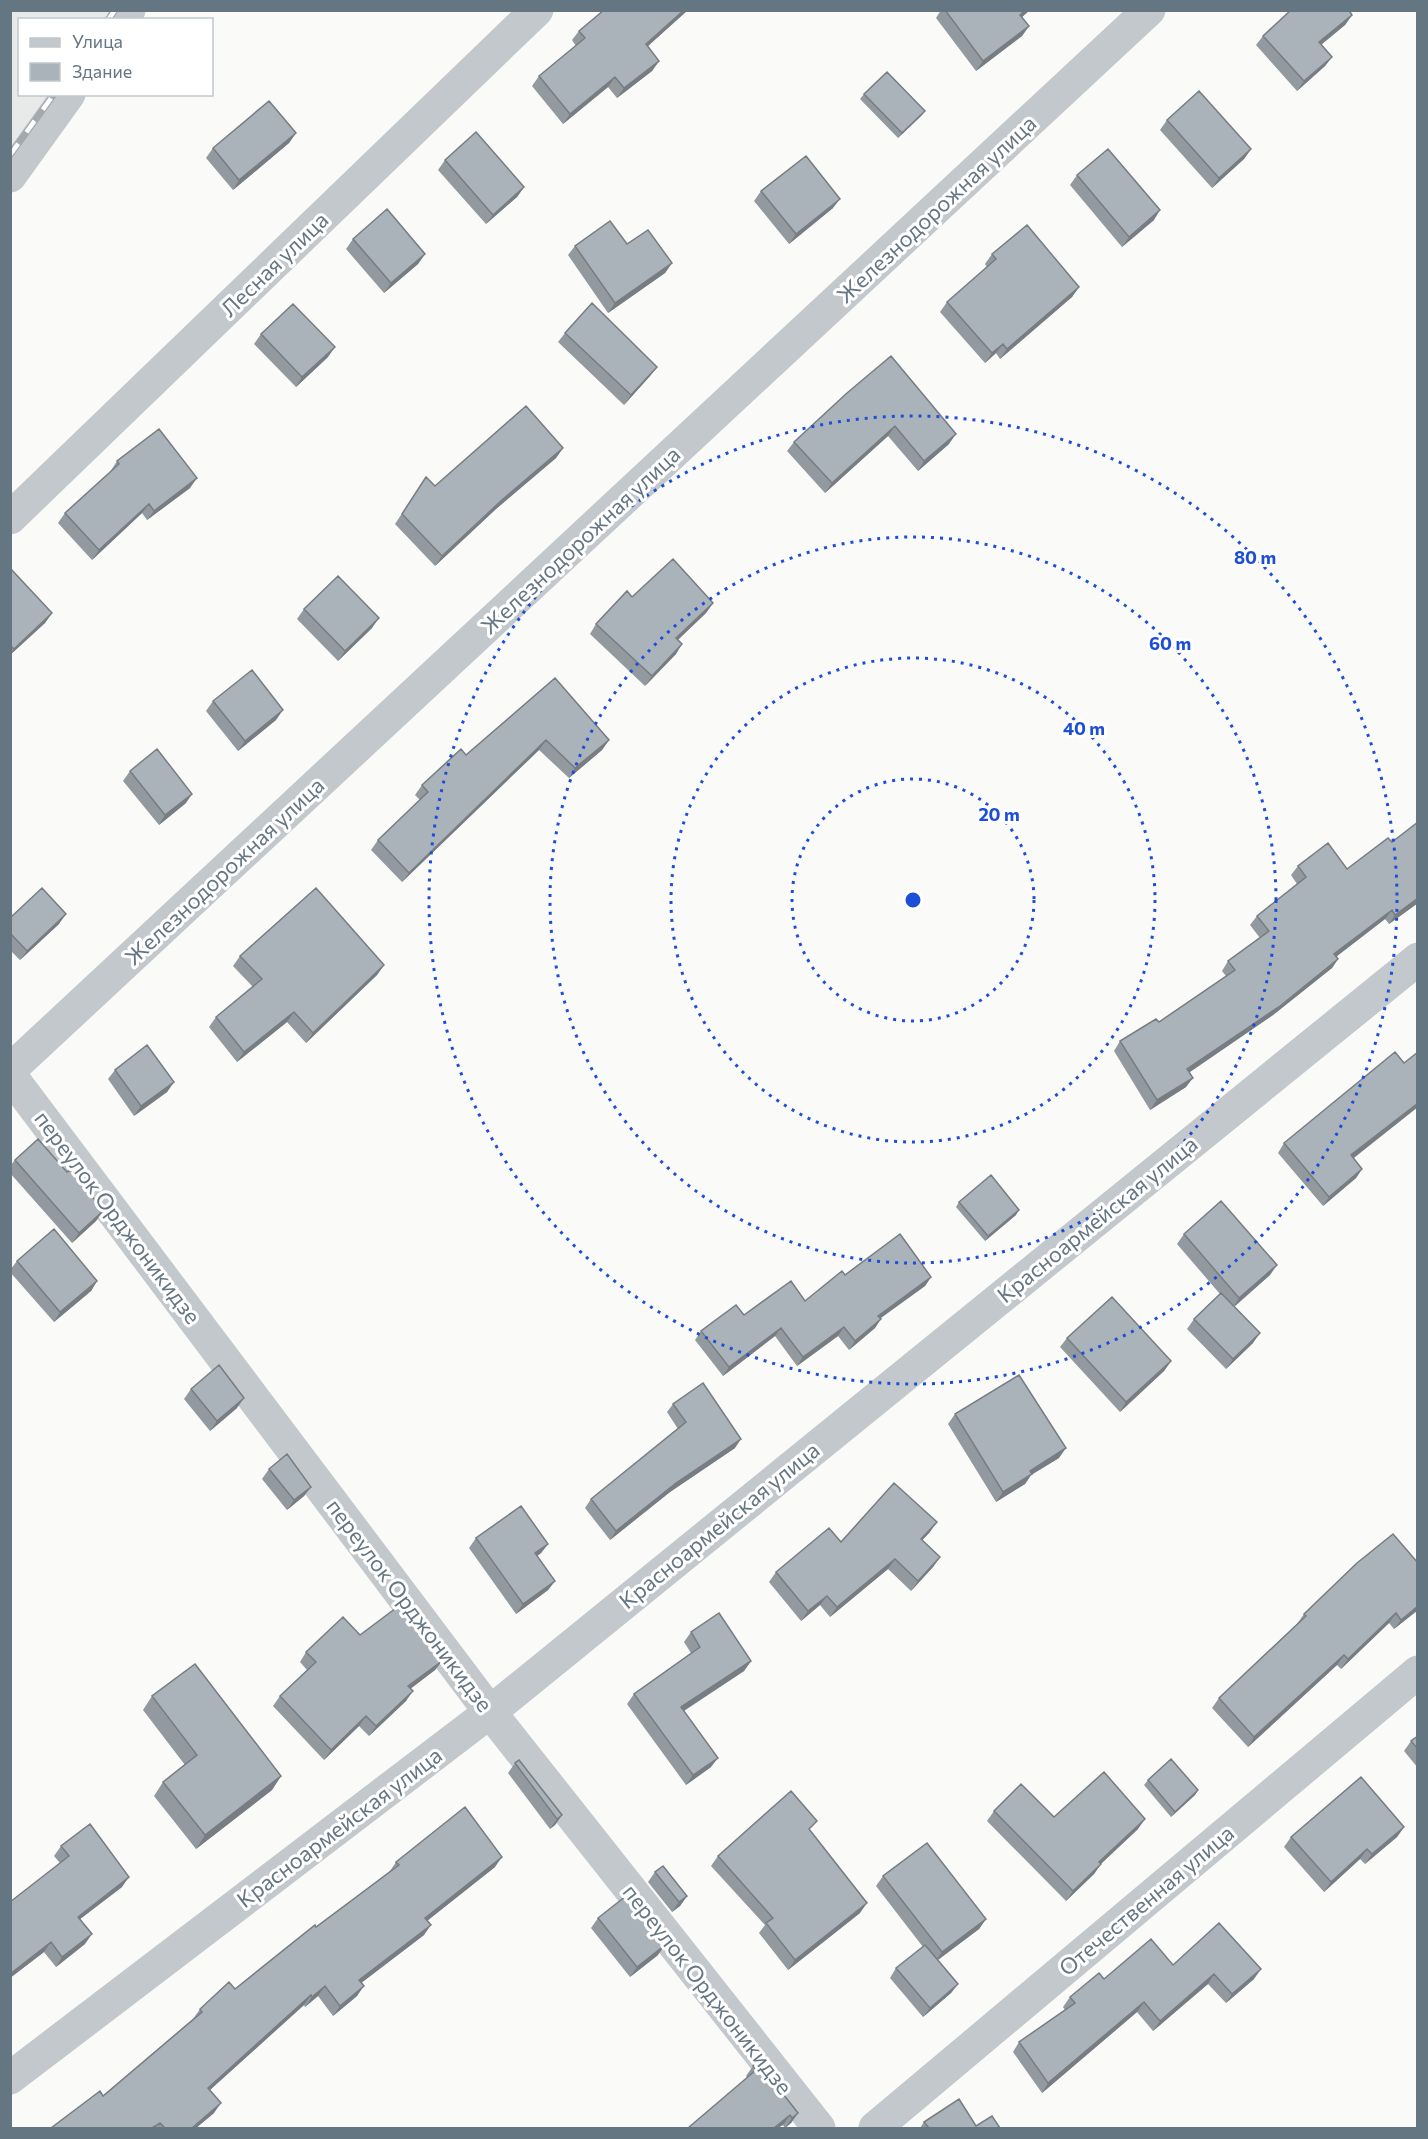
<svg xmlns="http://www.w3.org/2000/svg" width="1428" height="2139" viewBox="0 0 1428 2139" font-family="Commissioner,sans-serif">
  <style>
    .built { fill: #e8e9e9 }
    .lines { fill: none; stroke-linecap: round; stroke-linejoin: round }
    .minor { stroke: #c3c8cc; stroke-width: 33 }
    .rail-casing { stroke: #a2aab0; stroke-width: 7 }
    .rail { stroke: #fff; stroke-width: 4.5; stroke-dasharray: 14; stroke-linecap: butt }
    .wall { fill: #929a9f }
    .shaded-wall { fill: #777d82 }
    .building { fill: #aab3b9; stroke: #777d82; stroke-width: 1.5 }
    .ring { fill: none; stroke: #1d4ed8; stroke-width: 3; stroke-dasharray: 3 6 }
    .labels { text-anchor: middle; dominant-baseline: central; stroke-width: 6; stroke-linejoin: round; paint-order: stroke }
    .street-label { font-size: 22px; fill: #657683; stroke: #fff }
    .centre { fill: #1d4ed8; stroke: #fff; stroke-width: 3 }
    .ring-label { font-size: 18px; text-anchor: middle; font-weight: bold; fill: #1d4ed8; stroke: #fff; stroke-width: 6; stroke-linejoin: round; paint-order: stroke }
  </style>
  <rect width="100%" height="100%" fill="#fafaf8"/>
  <!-- built -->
  <path class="built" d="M11,11H131L124,19L20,20V94L70,95L11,178Z"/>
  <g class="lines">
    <!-- minor -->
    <path class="minor" d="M123,20L129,10
      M10,176L69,94
      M10,518L537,10
      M10,1070L1149,10
      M10,1075L490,1712L819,2128
      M10,2078L490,1712L1418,959
      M875,2128L1418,1672"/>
    <!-- rail casing -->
    <g class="rail-casing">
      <path id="rail" d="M108,20L115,10
        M10,155L54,94"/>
    </g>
    <!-- rail -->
    <use href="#rail" class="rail"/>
  </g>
  <!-- wall -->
  <path class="wall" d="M604,10H688L648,46L659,61L652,71L617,98L608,87L563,124L532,86L539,76L576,46L572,40L579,31Z
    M941,10H1030L1022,17L1029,26L1022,36L976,71L936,18Z
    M1352,15L1345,25L1321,45L1332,57L1325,66L1297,91L1256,45L1263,36Z
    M864,94L925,111L921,116L898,138L860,99Z
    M1167,120L1251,149L1244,159L1212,188L1160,130Z
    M296,133L289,143L233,190L206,158L213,148Z
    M445,160L524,187L517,197L486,224L438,170Z
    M1077,175L1154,220L1122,247L1070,185Z
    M761,191L833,208L789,244L754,201Z
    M353,239L425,254L418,264L384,293L346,249Z
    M627,244L672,263L665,273L608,313L568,255L575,246Z
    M992,254L1079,287L1072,297L1000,359L996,353L985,363L940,312L947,302L987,267L985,264Z
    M565,333L657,367L650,376L624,405L558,342Z
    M261,334L328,357L296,387L254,344Z
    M891,356L949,444L918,471L888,436L825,493L787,451L794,442Z
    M563,448L556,458L496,509L435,566L395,524L426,477L435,486Z
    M117,461L190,488L147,520L142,513L92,560L58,523L65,513L110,472Z
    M10,568L52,613L45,623L10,655Z
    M632,597L713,603L706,613L678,640L676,654L645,686L590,634L596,624Z
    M304,609L372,628L338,661L297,619Z
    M555,678L609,740L602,750L569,778L539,750L402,882L371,850L378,840L420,800L415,795L422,785L466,755Z
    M213,701L276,720L238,751L206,711Z
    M130,771L186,803L159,825L123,781Z
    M1418,822V903L1389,924L1385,919L1337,956L1338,959L1332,968L1273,1015L1190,1072L1186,1087L1150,1110L1114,1051L1120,1041L1159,1022L1226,976L1222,971L1228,961L1260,938L1250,925L1257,916L1297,884L1291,875L1298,866L1347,869L1392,842Z
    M10,918L59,924L20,960L10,950Z
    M240,956L384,965L377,975L306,1043L287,1022L237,1062L209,1027L216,1017L253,987L233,966Z
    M1404,1063L1353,1158L1362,1169L1356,1178L1323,1206L1278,1153L1284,1143Z
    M115,1070L174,1082L167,1092L134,1116L108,1079Z
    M15,1160L67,1172L103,1211L96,1221L72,1243L10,1173V1166Z
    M959,1202L1016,1215L985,1241L956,1207Z
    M1184,1234L1270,1275L1234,1306L1253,1343L1226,1369L1187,1329L1194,1319L1220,1294L1177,1244Z
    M17,1261L97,1281L91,1291L54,1322L10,1272V1270Z
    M845,1275L931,1277L925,1286L881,1318L875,1328L849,1350L838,1336L797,1366L775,1336L723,1376L695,1340L701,1331L744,1315L805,1301Z
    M1067,1338L1171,1361L1164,1371L1120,1412L1060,1347Z
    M191,1389L237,1408L210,1431L184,1399Z
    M673,1404L735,1448L670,1492L610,1540L585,1508L591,1499L678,1429L667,1412Z
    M955,1414L1059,1458L1031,1475L1025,1484L996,1502L948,1424Z
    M269,1469L311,1487L304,1496L287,1510L262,1479Z
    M930,1532L922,1540L940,1557L933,1567L911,1591L888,1569L830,1617L820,1605L801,1621L769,1582L776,1572L841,1542Z
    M476,1538L548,1544L541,1553L537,1556L555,1581L548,1590L516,1614L469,1548Z
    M1418,1563V1610L1394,1629L1389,1623L1341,1669L1337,1665L1248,1747L1212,1708L1219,1698L1297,1624L1304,1614Z
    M691,1632L751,1661L744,1671L684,1711L711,1767L686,1785L627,1704L634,1694L691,1653L684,1642Z
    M360,1635L442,1661L435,1670L410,1689L406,1701L369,1736L359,1726L324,1760L273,1706L280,1696L307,1670L300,1662L306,1652Z
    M152,1696L281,1776L272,1790L196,1849L154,1796L163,1782L185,1765L143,1710Z
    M1418,1736V1768L1404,1751L1411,1741Z
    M515,1763L562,1815L555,1825L550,1829L508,1773Z
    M1148,1780L1198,1790L1195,1795L1171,1817L1144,1785Z
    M994,1811L1054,1817L1138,1829L1101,1864L1094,1874L1066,1901L987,1821Z
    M1404,1827L1397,1837L1365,1864L1360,1859L1324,1892L1284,1847L1291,1837Z
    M810,1831L860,1913L788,1970L759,1933L765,1925L711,1866L718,1856Z
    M61,1846L122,1887L80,1919L85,1944L56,1967L44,1952L10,1978V1902L60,1863L54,1856Z
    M396,1862L495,1867L427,1921L424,1935L361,1983L357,1996L333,2016L318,1996L305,2007L304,2005L210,2090L214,2113L196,2128H51L103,2096L193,2019L200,2009L235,1989L390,1871Z
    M655,1872L687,1896L680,1906L672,1912L648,1882Z
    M883,1876L986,1919L979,1929L938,1960L958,1984L951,1993L923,2017L890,1978L896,1968L923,1947L876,1886Z
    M598,1918L658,1955L630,1977L591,1928Z
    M1173,1965L1254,1979L1226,2003L1208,1984L1153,2031L1137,2012L1042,2093L1013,2052L1019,2042L1065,2010L1063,2007L1070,1997L1104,1979Z
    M753,2066L798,2113L791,2123L785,2128L746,2076Z
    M924,2122L976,2126L1000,2128H920Z"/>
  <!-- shaded-wall -->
  <path class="shaded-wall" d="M684,10H688L639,54L646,44Z
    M1025,10H1030L1013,25L1020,15Z
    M1352,15L1345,25L1312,52L1319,42Z
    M1029,26L1022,36L976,71L983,61Z
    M1332,57L1325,66L1297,91L1304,81Z
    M659,61L652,71L617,98L624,88Z
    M615,77L608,87L563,124L570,114Z
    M925,111L921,116L898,138L902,133Z
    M296,133L289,143L233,190L239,180Z
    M1251,149L1244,159L1212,188L1219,178Z
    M524,187L517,197L486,224L493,215Z
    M840,199L833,208L789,244L796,234Z
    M1160,210L1154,220L1122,247L1129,237Z
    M425,254L418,264L384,293L391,283Z
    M672,263L665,273L608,313L615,303Z
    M1079,287L1072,297L1000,359L1007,349Z
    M1003,344L996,353L985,363L992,353Z
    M335,347L328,357L296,387L302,377Z
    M657,367L650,376L624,405L631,395Z
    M895,426L888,436L825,493L832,483Z
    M956,434L949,444L918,471L924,461Z
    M563,448L556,458L496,509L435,566L442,556L503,499Z
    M197,478L190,488L147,520L154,511Z
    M149,504L142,513L92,560L99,550Z
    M713,603L706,613L669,648L676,638Z
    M52,613L45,623L10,655V653L14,649Z
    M379,618L372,628L338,661L345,651Z
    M682,644L676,654L645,686L652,676Z
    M283,710L276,720L238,751L245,741Z
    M546,740L539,750L402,882L409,873Z
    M609,740L602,750L569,778L575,768Z
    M192,794L186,803L159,825L165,815Z
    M1418,898V903L1389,924L1395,915Z
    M1392,910L1385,919L1328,963L1334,954Z
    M66,914L59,924L20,960L27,951Z
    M1338,959L1332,968L1273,1015L1181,1078L1187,1069Z
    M384,965L377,975L306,1043L313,1033Z
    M294,1012L287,1022L237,1062L244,1052Z
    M1193,1078L1186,1087L1150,1110L1157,1100Z
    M174,1082L167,1092L134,1116L141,1106Z
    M1418,1103V1107L1345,1165L1351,1155Z
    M1362,1169L1356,1178L1323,1206L1329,1197Z
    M1019,1210L1016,1215L985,1241L988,1236Z
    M103,1211L96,1221L72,1243L79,1233Z
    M1277,1265L1270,1275L1233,1308L1239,1298Z
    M931,1277L925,1286L872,1324L878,1316Z
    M97,1281L91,1291L54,1322L60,1312Z
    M881,1319L875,1328L849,1350L855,1341Z
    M844,1327L838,1336L797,1366L803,1357Z
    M781,1328L775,1336L723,1376L729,1367Z
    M1260,1333L1253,1343L1226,1369L1233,1359Z
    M1171,1361L1164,1371L1120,1412L1126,1402Z
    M244,1398L237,1408L210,1431L217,1421Z
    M741,1439L735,1448L670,1492L610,1540L616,1531L676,1483Z
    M1066,1448L1059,1458L1031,1475L1025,1484L996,1502L1003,1492L1030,1471Z
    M311,1487L304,1496L287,1510L294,1500Z
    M937,1522L930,1532L914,1549L921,1539Z
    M548,1544L541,1553L528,1563L535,1553Z
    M940,1557L933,1567L911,1591L918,1581Z
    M895,1559L888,1569L830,1617L837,1607Z
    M555,1581L548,1590L516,1614L523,1604Z
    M827,1596L820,1605L801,1621L808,1611Z
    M1418,1606V1610L1394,1629L1401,1620Z
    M1396,1613L1389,1623L1341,1669L1348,1659Z
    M1344,1655L1337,1665L1248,1747L1254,1737Z
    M442,1661L435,1670L401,1696L408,1686Z
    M751,1661L744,1671L674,1717L681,1707Z
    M413,1691L406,1701L369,1736L376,1726Z
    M366,1716L359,1726L324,1760L331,1750Z
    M718,1758L711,1767L686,1785L693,1775Z
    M281,1776L272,1790L196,1849L205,1835Z
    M1198,1790L1195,1795L1171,1817L1175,1812Z
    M562,1815L555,1825L550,1829L557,1819Z
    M1145,1819L1138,1829L1092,1872L1099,1862Z
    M1404,1827L1397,1837L1365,1864L1372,1854Z
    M1367,1849L1360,1859L1324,1892L1331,1882Z
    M502,1857L495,1867L418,1928L425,1918Z
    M1101,1864L1094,1874L1066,1901L1073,1891Z
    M129,1877L122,1887L71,1926L78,1917Z
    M687,1896L680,1906L672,1912L679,1902Z
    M867,1903L860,1913L788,1970L795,1960Z
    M986,1919L979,1929L935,1962L942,1952Z
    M431,1925L424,1935L352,1990L359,1980Z
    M92,1934L85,1944L56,1967L62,1957Z
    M51,1942L44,1952L10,1978V1974Z
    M665,1945L658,1955L630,1977L637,1967Z
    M1261,1969L1254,1979L1226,2003L1232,1994Z
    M1214,1974L1208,1984L1153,2031L1160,2021Z
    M958,1984L951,1993L923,2017L930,2008Z
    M325,1986L318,1996L305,2007L312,1997Z
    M364,1986L357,1996L333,2016L340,2006Z
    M311,1995L304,2005L201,2098L208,2088Z
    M1144,2002L1137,2012L1042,2093L1048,2083Z
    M221,2103L214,2113L196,2128H192Z
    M798,2113L791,2123L785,2128L792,2118Z
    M790,2115L783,2125L778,2128H774Z"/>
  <!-- building -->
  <path class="building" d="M604,10H684L646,44L659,61L624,88L615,77L570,114L539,76L585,38L579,31Z
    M945,10H1025L1020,15L1029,26L983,61Z
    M1291,10H1349L1352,15L1319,42L1332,57L1304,81L1263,36Z
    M887,72L925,111L902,133L864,94Z
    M1199,91L1251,149L1219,178L1167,120Z
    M269,101L296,133L239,180L213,148Z
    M476,132L524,187L493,215L445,160Z
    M1108,149L1160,210L1129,237L1077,175Z
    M806,156L840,199L796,234L761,191Z
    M387,209L425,254L391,283L353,239Z
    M610,221L627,244L648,230L672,263L615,303L575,246Z
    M1027,225L1079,287L1007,349L1003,344L992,353L947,302L996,259L992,254Z
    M592,303L657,367L631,395L565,333Z
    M293,304L335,347L302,377L261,334Z
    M891,356L956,434L924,461L895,426L832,483L794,442L847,393Z
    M526,406L563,448L503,499L442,556L402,514L426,477L435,486Z
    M159,429L197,478L154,511L149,504L99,550L65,513L119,464L117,461Z
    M673,559L713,603L676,638L682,644L652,676L596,624L627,591L632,597Z
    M10,568L52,613L14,649L10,645Z
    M338,576L379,618L345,651L304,609Z
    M252,670L283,710L245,741L213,701Z
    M555,678L609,740L575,768L546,740L409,873L378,840L428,792L422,785L461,749L466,755Z
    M157,749L192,794L165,815L130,771Z
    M1418,822V898L1395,915L1392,910L1334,954L1338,959L1280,1006L1187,1069L1193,1078L1157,1100L1120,1041L1156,1019L1159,1022L1235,970L1228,961L1269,931L1257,916L1306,877L1298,866L1328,843L1347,869L1388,838L1392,842Z
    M42,888L66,914L27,951L10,933V918Z
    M316,888L384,965L313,1033L294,1012L244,1052L216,1017L262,979L240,956Z
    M147,1045L174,1082L141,1106L115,1070Z
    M1395,1052L1404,1063L1418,1052V1103L1351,1155L1362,1169L1329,1197L1284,1143Z
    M38,1139L67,1172L72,1169L103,1211L79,1233L15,1160Z
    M991,1175L1019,1210L988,1236L959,1202Z
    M1221,1201L1277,1265L1239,1298L1184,1234Z
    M54,1229L97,1281L60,1312L17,1261Z
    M900,1234L931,1277L878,1316L881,1319L855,1341L844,1327L803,1357L781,1328L729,1367L701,1331L736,1305L744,1315L791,1281L805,1301L842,1271L845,1275Z
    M1221,1293L1260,1333L1233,1359L1194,1319Z
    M1112,1297L1171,1361L1126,1402L1067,1338Z
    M219,1365L244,1398L217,1421L191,1389Z
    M1019,1375L1066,1448L1030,1471L1032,1474L1003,1492L955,1414Z
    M703,1383L741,1439L676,1483L616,1531L591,1499L686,1422L673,1404Z
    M287,1454L311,1487L294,1500L269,1469Z
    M894,1483L937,1522L921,1539L940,1557L918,1581L895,1559L837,1607L827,1596L808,1611L776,1572L829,1528L841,1542Z
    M521,1506L548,1544L535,1553L555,1581L523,1604L476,1538Z
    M1393,1534L1418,1563V1606L1401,1620L1396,1613L1348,1659L1344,1655L1254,1737L1219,1698L1306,1616L1304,1614L1357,1563Z
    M400,1605L442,1661L408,1686L413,1691L376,1726L366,1716L331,1750L280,1696L316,1662L306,1652L343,1617L360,1635Z
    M719,1613L751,1661L681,1707L718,1758L693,1775L634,1694L700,1647L691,1632Z
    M195,1664L281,1776L205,1835L163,1782L197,1755L152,1696Z
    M1418,1736V1749L1411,1741Z
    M1171,1759L1198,1790L1175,1812L1148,1780Z
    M519,1760L562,1815L557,1819L515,1763Z
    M1104,1772L1145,1819L1099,1862L1101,1864L1073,1891L994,1811L1021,1784L1054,1817Z
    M1361,1777L1404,1827L1372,1854L1367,1849L1331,1882L1291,1837Z
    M791,1791L817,1821L809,1829L867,1903L795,1960L766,1923L773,1918L718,1856Z
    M465,1807L502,1857L425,1918L431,1925L359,1980L364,1986L340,2006L325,1986L312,1997L311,1995L208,2088L221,2103L192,2128H165L160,2123L152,2128H51L100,2091L103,2096L202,2012L200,2009L229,1982L235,1989L315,1925L316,1927L399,1865L396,1862Z
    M90,1824L129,1877L78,1917L92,1934L62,1957L51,1942L10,1974V1902L69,1856L61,1846Z
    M927,1843L986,1919L942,1952L883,1876Z
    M663,1866L687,1896L679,1902L655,1872Z
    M626,1896L665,1945L637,1967L598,1918Z
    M1219,1923L1261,1969L1232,1994L1214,1974L1160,2021L1144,2002L1048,2083L1019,2042L1075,2003L1070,1997L1099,1973L1104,1979L1151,1939L1173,1965Z
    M925,1945L958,1984L930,2008L896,1968Z
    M758,2062L798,2113L792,2118L790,2115L774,2128H688L756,2070L753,2066Z
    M959,2099L976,2126L992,2116L1000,2128H929L924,2122Z"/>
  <!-- distance rings -->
  <g class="ring">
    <circle cx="913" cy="900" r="121"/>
    <circle cx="913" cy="900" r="242"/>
    <circle cx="913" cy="900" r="363"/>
    <circle cx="913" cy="900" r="484"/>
  </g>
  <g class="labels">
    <!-- street labels -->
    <g class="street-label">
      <text transform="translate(936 209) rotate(-43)">Железнодорожная улица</text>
      <text transform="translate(274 264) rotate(-44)">Лесная улица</text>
      <text transform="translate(580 540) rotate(-43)">Железнодорожная улица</text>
      <text transform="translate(224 871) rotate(-43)">Железнодорожная улица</text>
      <text transform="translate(118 1217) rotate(53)">переулок Орджоникидзе</text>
      <text transform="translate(1097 1219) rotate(-39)">Красноармейская улица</text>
      <text transform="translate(719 1525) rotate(-39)">Красноармейская улица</text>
      <text transform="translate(410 1605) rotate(53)">переулок Орджоникидзе</text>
      <text transform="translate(339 1827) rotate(-37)">Красноармейская улица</text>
      <text transform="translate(1146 1900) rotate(-40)">Отечественная улица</text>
      <text transform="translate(708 1989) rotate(52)">переулок Орджоникидзе</text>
    </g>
  </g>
  <circle cx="913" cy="900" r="9" class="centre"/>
  <g class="ring-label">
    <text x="1255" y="564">80 m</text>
    <text x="1170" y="650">60 m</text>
    <text x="1084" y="735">40 m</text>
    <text x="999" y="821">20 m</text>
  </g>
  <!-- border -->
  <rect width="1428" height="2139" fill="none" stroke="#657683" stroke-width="24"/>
  <!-- legend -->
  <rect x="18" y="18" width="195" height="78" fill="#ffffff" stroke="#c1c8cd" stroke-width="1.5"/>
  <rect x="30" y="38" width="30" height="9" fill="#c3c8cc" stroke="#c1c8cd" stroke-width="1.5"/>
  <text x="72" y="48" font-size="18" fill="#657683">Улица</text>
  <rect x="30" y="63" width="30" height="18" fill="#aab3b9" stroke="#c1c8cd" stroke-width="1.5"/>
  <text x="72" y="78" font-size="18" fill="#657683">Здание</text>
</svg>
